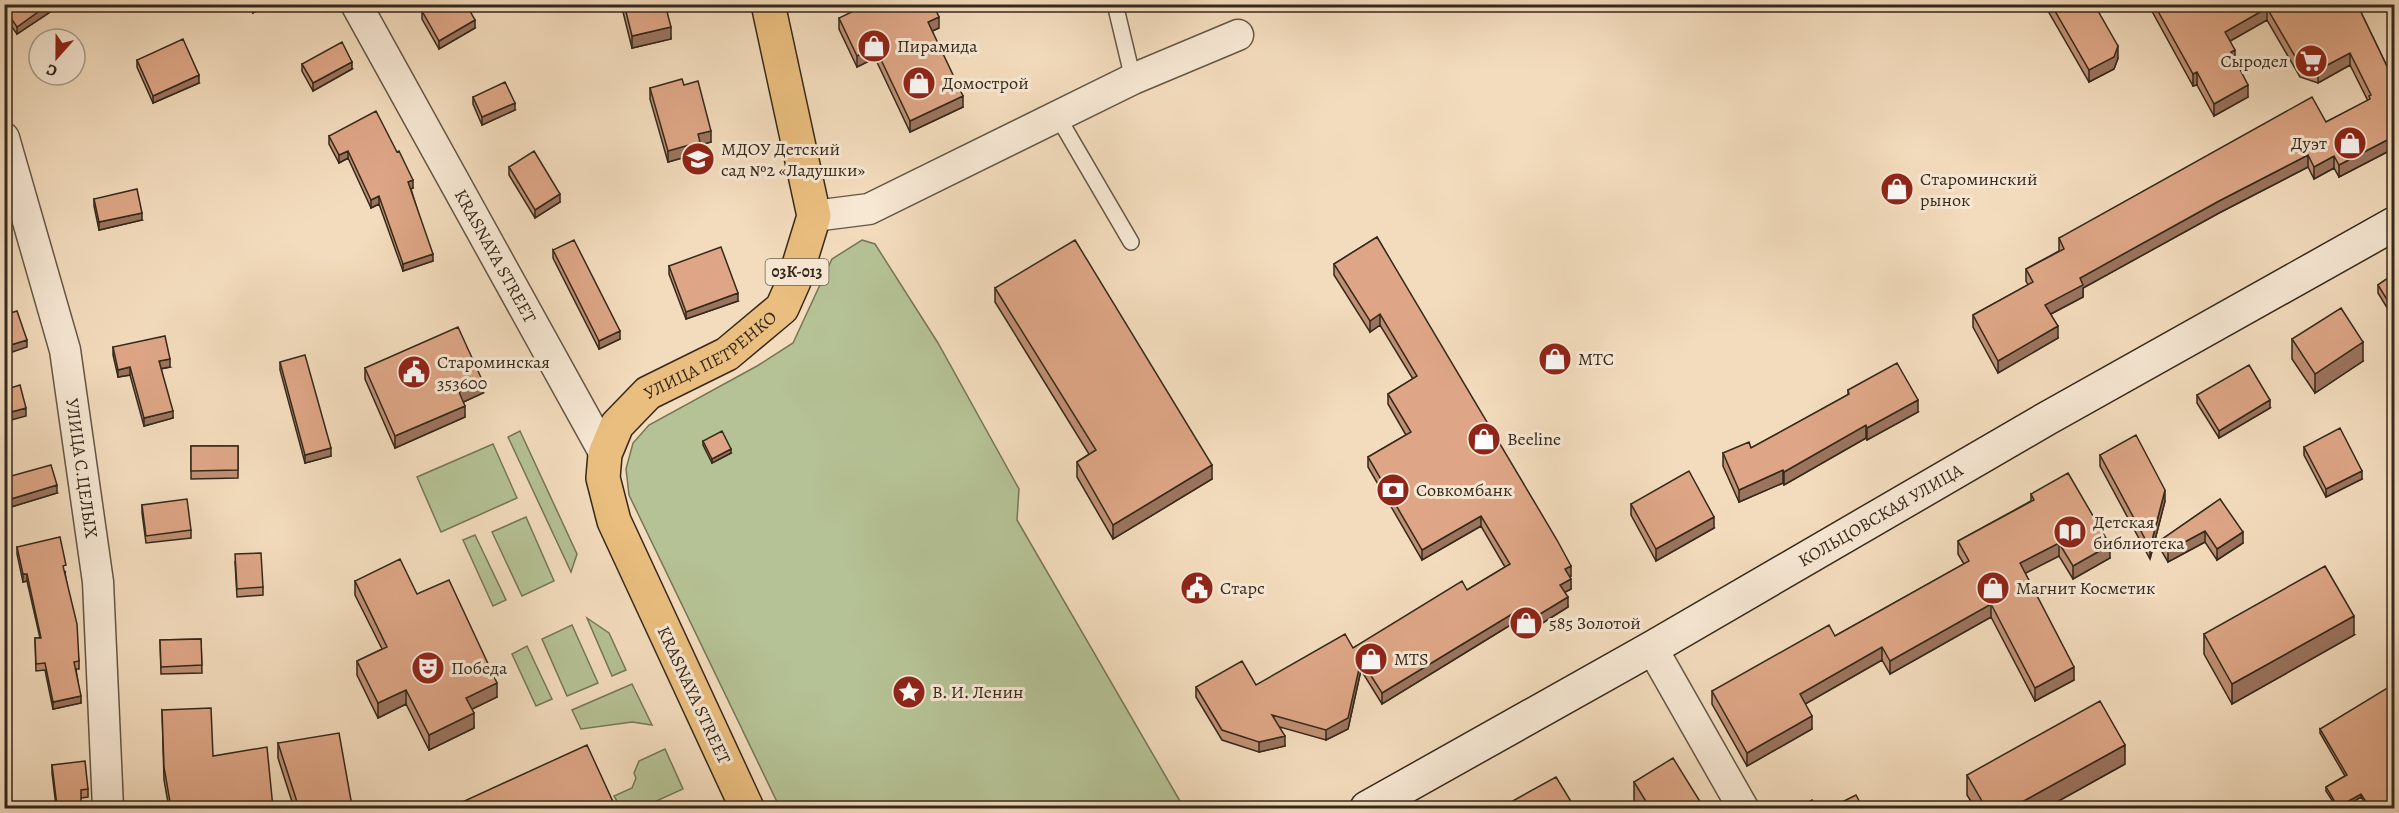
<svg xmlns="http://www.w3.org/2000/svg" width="2399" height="813" viewBox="0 0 2399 813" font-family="Alegreya,serif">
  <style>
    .green { fill: #b5c295; stroke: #757658; stroke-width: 1.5 }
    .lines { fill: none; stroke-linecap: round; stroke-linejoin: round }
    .lane-casing { stroke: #645644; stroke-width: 18 }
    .street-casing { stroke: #645644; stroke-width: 33 }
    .secondary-casing { stroke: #35291b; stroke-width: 36 }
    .primary-casing { stroke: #35291b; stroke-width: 36 }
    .lane { stroke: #f7e8d4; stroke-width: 15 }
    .street { stroke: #f7e8d4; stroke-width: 30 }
    .secondary { stroke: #f7e8d4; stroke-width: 33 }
    .primary { stroke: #eabe7e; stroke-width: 33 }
    .wall { fill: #bf8f73; stroke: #35291b; stroke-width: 1.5 }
    .shaded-wall { fill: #9b745e; stroke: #35291b; stroke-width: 1.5 }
    .building { fill: #dea686; stroke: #35291b; stroke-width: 1.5 }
    .labels { text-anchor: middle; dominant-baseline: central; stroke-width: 6; stroke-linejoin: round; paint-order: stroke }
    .shield { fill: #f7e8d4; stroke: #6f6252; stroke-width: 1.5 }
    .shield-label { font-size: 16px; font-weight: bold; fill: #35291b }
    .poi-label { font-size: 18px; fill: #35291b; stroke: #f7e8d4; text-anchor: start }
    .street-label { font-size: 18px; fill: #35291b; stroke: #f7e8d4 }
  </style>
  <rect width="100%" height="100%" fill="#f3dcbd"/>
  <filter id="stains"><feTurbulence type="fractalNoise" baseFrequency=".00333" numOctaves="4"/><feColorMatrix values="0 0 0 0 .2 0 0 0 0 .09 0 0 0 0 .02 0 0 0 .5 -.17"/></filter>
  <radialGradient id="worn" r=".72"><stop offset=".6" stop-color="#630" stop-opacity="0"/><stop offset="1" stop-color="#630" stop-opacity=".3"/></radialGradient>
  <!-- green -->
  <path class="green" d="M862,240L875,244L938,343L1019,489L1017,520L1184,808H780L629,495L626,469L633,443L649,425L757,366L793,343L832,259Z
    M520,431L577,554L571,572L508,437Z
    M493,444L517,498L441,532L417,477Z
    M526,517L554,581L522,596L492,532Z
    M475,535L506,600L493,606L463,540Z
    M587,618L609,633L626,670L612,676Z
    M572,625L598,683L567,696L542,639Z
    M527,646L552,699L536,706L512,654Z
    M632,684L652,725L632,722L581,729L572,710Z
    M665,749L683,789L641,808H621L614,796L632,788L636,778L634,773L639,761Z"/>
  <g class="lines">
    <!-- lane casing -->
    <g class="lane-casing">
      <path id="lane" d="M1115,4L1133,79
        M1058,117L1131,242"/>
    </g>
    <!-- street casing -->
    <g class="street-casing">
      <g id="street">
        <path id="s1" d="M356,4L605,454"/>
        <path id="s2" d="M4,138L65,350L98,582L108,808"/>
        <path d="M814,216L869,209L1133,79L1238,35"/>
        <path d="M1652,648L1743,808"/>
      </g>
    </g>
    <!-- secondary casing -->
    <g class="secondary-casing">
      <g id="secondary">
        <path id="s3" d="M1367,808L1652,648L2046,419L2394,224"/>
      </g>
    </g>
    <!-- primary casing -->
    <g class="primary-casing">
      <g id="primary">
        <path id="s4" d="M747,808L614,521L603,478L605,454L617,425L648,393L727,354L782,308L794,281L814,216L768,4"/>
      </g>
    </g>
    <!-- lane -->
    <use href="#lane" class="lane"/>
    <!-- street -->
    <use href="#street" class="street"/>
    <!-- secondary -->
    <use href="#secondary" class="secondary"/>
    <!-- primary -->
    <use href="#primary" class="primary"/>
  </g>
  <!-- wall -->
  <path class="wall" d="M53,4V10L17,34L6,19V11Z
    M248,4H268L253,13Z
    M621,4H665L671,39L632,48Z
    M2044,4H2094L2118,58L2114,69L2089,82Z
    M2148,4H2357L2394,81L2393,159L2389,151L2339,177L2334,168L2314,179L2308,167L2219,213L2083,288V297L2051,314L2058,338L1998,373L1973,327V315L2028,285L2026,281V269L2059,251V238L2326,122L2368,101L2350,65L2318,83L2300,77L2267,20L2230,41L2235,60L2248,97L2214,116L2197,85L2193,86Z
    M422,11L475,28L439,49L422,19Z
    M839,18L939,28L932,31L963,107L910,132L875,58L857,67L839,29Z
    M137,60L199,83L153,103L137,67Z
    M302,64L352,69L313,91L302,71Z
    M684,85L711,142L700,145V153L668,162L650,99V88Z
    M473,97L515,110L482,125L473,104Z
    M329,136L413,188L411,189L433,261L403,271L379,204L371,208L348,158L339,163L329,144Z
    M509,167L560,202L535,218L509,175Z
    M94,199L142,220L99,230L94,206Z
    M1377,237L1571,576L1570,577L1571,589L1565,592L1568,607L1520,637L1512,624L1382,704L1361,670L1348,729L1326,740L1280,727L1285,746L1259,752L1222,740L1196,697V687L1256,685L1353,648L1467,590L1505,567L1481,526L1422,560L1368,467V457L1406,435L1388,404V394L1413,379L1380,325L1370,332L1334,275V264Z
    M553,250L620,339L599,349L553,258Z
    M669,266L738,301L686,319L669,274Z
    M2394,274V319L2378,293V285Z
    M995,288L1212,479L1113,539L1077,477V462L1089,454L995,302Z
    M2292,339L2363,361L2315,393L2292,359Z
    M113,347L170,367L161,369L173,418L144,426L130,375L118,377L113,355Z
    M280,362L331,456L305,463L280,370Z
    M365,368L483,393L463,402L465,417L395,448L365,379Z
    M1848,390L1918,412L1867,440L1866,438L1784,485L1783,483L1739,502L1723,466V453L1751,448L1848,395Z
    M2197,395L2270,408L2219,438L2197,403Z
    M703,441L731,453L712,463L703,445Z
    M191,446H238V478L191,479Z
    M2304,447L2362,479L2326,497L2304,455Z
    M2100,455L2165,501L2150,559L2100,466Z
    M4,478L57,493L11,507L4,486Z
    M2031,494L2110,558L2073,579L2059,556L2025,573L2074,680L2035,701L1991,617L1890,674L1882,660L1805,704L1812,729L1747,766L1712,704V691L1835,636L1964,564L1958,554V541L2031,501Z
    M2220,499L2243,543L2217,560L2205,542L2168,562L2161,550V540Z
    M1631,504L1714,528L1656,561L1631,515Z
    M142,505L191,530V538L146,543L142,513Z
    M17,547L66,572H65L79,661V669H76L81,703L53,709L45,670L36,671L35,638H40L27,581L23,582L17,554Z
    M235,562L263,587V595L237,597Z
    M355,581L417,594L497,697L472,709L474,728L429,750L406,704L378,718L357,675V661L382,649L355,595Z
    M2204,634L2354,635L2232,704L2204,654Z
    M201,639L202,673L161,674L160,640Z
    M162,710L213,756L273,808H169L164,780Z
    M2320,729L2394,804L2387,808H2368L2361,797L2343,808H2337L2326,791V787L2345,776L2320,733Z
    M278,743L352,806V808H294L278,758Z
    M2125,764L2046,808H1975L1967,795V775Z
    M52,765L88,789V797L81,798L56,806L52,773Z
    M1634,782L1704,808H1638L1634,802Z"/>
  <!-- shaded-wall -->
  <path class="shaded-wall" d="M49,4H53V10L17,34V27Z
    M255,4H268L253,13V6Z
    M2267,8V20L2225,44V32Z
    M939,17V28L928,33V22Z
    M475,20V28L439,49V41Z
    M671,27V39L632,48V36Z
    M2118,46V58L2114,69L2089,82V70Z
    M875,47V58L857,67V56Z
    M2235,50V62L2231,52Z
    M2350,53V65L2318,83V70Z
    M352,62V69L313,91V83Z
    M2197,72V85L2193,86V74Z
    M199,75V83L153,103V96Z
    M2248,85V97L2214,116V104Z
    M963,96V107L910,132V121Z
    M515,103V110L482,125V117Z
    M711,131V142L700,145V153L668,162V151L698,134Z
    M2389,139V151L2339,177V165Z
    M2393,146H2394V158L2393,159Z
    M348,151V158L339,163V155Z
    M2308,155V167L2219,213L2083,288V297L2045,317V305L2080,278L2219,201Z
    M2334,156V168L2314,179V167Z
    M413,180V188L408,190V182Z
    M560,194V202L535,218V210Z
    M379,196V204L371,208V200Z
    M142,213V220L99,230V222Z
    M433,254V261L403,271V264Z
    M738,293V301L686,319V312Z
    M1380,314V325L1370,332V321Z
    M2058,326V338L1998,373V361Z
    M620,331V339L599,349V341Z
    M27,340V347L4,355V347Z
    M2363,342V361L2315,393V374Z
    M170,359V367L159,369V361Z
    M130,367V375L118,377V370Z
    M483,382V393L459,404V392Z
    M1918,400V412L1867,440V428Z
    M2270,400V408L2219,438V431Z
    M465,406V417L395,448V436Z
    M26,408V416L4,422V414Z
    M173,411V418L144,426V418Z
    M1866,425V438L1784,485V472Z
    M331,448V456L305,463V455Z
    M731,449V453L712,463V459Z
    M1212,465V479L1113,539V525Z
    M1783,470V483L1739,502V490Z
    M2362,471V479L2326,497V489Z
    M57,485V493L11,507V499Z
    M2165,490V501L2150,559V548Z
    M1481,516V526L1422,560V550Z
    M1714,517V528L1656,561V549Z
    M2205,531V542L2168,562V551Z
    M2243,532V543L2217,560V549Z
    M2059,543V556L2020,576V563Z
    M2110,545V558L2073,579V566Z
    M1571,566V576L1565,580V569Z
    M23,574H27V581L23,582Z
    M1571,579V589L1560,595V585Z
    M1568,597V607L1520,637V626Z
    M1991,604V617L1890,674V661Z
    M1512,614V624L1382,704V693Z
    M2354,616V635L2232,704V684Z
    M1882,647V660L1800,707V694Z
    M1361,660V670L1348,729L1326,740V730Z
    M2074,667V680L2035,701V688Z
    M497,683V697L466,712V698Z
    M406,690V704L378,718V703Z
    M81,696V703L53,709V702Z
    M474,713V728L429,750V735Z
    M1812,716V729L1747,766V753Z
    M1285,736V746L1259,752V742Z
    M2125,745V764L2046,808H2011Z
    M2361,794V797L2343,808H2338V807Z
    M2394,800V804L2387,808H2380Z"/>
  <!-- building -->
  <path class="building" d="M16,4H49L17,27L6,11Z
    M433,4H466L475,20L439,41L422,11Z
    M624,4H665L671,27L632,36Z
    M868,4H933L939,17L928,22L963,96L910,121L875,47L857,56L839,18Z
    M2051,4H2094L2118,46L2114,57L2089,70Z
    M2154,4H2357L2394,81V146H2393L2389,139L2339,165L2334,156L2314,167L2308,155L2219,201L2080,278L2083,285L2045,305L2058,326L1998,361L1973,315L2033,282L2026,269L2064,249L2059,238L2312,97L2326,122L2370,99L2369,96L2371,95L2350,53L2318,70L2300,65L2267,8L2225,32L2235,50L2231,52L2248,85L2214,104L2197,72L2193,74Z
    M183,39L199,75L153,96L137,60Z
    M342,42L352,62L313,83L302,64Z
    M682,79L684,85L698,81L711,131L698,134L700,142L668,151L650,88Z
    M505,82L515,103L482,117L473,97Z
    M376,111L397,152L399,151L413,180L408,182L433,254L403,264L379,196L371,200L348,151L339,155L329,136Z
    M534,151L560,194L535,210L509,167Z
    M137,189L142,213L99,222L94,199Z
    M1377,237L1557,540L1571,566L1565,569L1571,579L1560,585L1568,597L1520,626L1512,614L1382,693L1361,660L1348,718L1326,730L1272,715L1285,736L1259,742L1222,730L1196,687L1242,661L1256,685L1345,634L1353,648L1462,581L1467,590L1510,564L1481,516L1422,550L1368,457L1411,432L1388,394L1417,376L1380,314L1370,321L1334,264Z
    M574,240L620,331L599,341L553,250Z
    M1075,240L1212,465L1113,525L1077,462L1096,450L995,288Z
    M721,247L738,293L686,312L669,266Z
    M2394,274V311L2378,285Z
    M2341,308L2363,342L2315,374L2292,339Z
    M17,311L27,340L4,347V315Z
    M458,327L483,382L459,392L465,406L395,436L365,368Z
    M165,336L170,359L159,361L173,411L144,418L130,367L118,370L113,347Z
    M305,355L331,448L305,455L280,362Z
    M1897,363L1918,400L1867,428L1866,425L1784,472L1783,470L1739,490L1723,453L1749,442L1751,448L1849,394L1848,390Z
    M2249,365L2270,400L2219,431L2197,395Z
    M20,385L26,408L4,414V390Z
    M2340,428L2362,471L2326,489L2304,447Z
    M722,431L731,449L712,459L703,441Z
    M2136,435L2165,490L2150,548L2100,455Z
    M191,446H238V470L191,471Z
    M51,465L57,485L11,499L4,478Z
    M1689,471L1714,517L1656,549L1631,504Z
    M2068,473L2110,545L2073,566L2059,543L2020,563L2074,667L2035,688L1991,604L1890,661L1882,647L1800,694L1812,716L1747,753L1712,691L1829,625L1835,636L1969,561L1958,541L2034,500L2031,494Z
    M187,499L191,530L146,536L142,505Z
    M2220,499L2243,532L2217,549L2205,531L2168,551L2161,540Z
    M60,537L66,565L63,566L77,624L79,661L74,662L81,696L53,702L45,663L36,664L35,638H41L27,574H23L17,547Z
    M261,553L263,587L237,589L235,554Z
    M400,559L417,594L449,580L497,683L466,698L474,713L429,735L406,690L378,703L357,661L387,647L355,581Z
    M2325,566L2354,616L2232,684L2204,634Z
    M201,639L202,665L161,667L160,640Z
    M2389,687L2394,696V800L2380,808H2370L2361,794L2338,807L2326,787L2347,775L2320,729Z
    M2100,701L2125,745L2011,808H1986L1967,775Z
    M211,708L213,756L267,747L273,808H171L164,767L162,710Z
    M339,733L352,806L340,808H299L278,743Z
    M587,745L615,806L609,808H463L460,803Z
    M1673,758L1704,808H1650L1634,782Z
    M85,761L88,789L81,790V808H45V805L57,806L52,765Z
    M1556,777L1575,808H1500Z
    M1856,795L1863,808H1830Z
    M1812,800L1817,808H1798Z"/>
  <!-- icons -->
  <defs>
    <g id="shop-disc" transform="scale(1.725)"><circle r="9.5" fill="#8f2418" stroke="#f7e8d4"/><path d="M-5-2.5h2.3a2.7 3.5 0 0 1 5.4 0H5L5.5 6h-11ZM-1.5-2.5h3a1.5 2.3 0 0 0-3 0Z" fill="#fff"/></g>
    <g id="supermarket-disc" transform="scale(1.725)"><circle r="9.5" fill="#8f2418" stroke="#f7e8d4"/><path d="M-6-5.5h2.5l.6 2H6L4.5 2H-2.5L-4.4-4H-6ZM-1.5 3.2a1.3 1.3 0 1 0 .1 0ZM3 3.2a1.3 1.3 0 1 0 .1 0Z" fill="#fff"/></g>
    <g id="school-disc" transform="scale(1.725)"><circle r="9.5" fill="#8f2418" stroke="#f7e8d4"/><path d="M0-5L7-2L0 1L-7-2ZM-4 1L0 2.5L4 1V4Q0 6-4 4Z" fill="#fff"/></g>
    <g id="civic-disc" transform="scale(1.725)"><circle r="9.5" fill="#8f2418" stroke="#f7e8d4"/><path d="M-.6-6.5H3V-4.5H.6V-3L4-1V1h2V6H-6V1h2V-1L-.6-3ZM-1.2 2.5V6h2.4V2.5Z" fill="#fff"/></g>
    <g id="bank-disc" transform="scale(1.725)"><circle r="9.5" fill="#8f2418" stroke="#f7e8d4"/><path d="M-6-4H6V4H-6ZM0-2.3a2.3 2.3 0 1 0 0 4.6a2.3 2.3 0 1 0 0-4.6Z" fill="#fff"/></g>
    <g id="library-disc" transform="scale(1.725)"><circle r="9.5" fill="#8f2418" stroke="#f7e8d4"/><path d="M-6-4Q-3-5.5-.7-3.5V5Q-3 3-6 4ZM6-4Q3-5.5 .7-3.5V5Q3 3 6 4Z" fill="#fff"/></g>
    <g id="theatre-disc" transform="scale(1.725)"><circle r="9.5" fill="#8f2418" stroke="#f7e8d4"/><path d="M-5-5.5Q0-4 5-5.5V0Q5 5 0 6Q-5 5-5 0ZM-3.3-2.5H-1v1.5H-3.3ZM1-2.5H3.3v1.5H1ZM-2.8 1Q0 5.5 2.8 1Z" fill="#fff"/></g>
    <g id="sight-disc" transform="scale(1.725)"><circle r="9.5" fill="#8f2418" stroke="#f7e8d4"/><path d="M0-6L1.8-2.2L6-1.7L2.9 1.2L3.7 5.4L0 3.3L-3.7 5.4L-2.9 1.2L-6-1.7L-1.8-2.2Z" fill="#fff"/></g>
  </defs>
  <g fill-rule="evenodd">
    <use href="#shop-disc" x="874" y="46"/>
    <use href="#supermarket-disc" x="2311" y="61"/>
    <use href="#shop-disc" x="919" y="83"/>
    <use href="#shop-disc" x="2350" y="143"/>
    <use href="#school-disc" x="698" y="159"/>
    <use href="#shop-disc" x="1897" y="189"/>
    <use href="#shop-disc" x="1555" y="359"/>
    <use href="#civic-disc" x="414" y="372"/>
    <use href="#shop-disc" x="1484" y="439"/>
    <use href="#bank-disc" x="1393" y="490"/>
    <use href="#library-disc" x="2070" y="532"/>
    <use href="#civic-disc" x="1197" y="588"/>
    <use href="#shop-disc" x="1993" y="588"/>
    <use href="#shop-disc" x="1526" y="623"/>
    <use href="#shop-disc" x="1371" y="659"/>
    <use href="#theatre-disc" x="428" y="668"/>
    <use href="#sight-disc" x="909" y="692"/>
  </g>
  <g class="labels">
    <!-- shield labels -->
    <rect class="shield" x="765.5" y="259" width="63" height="26" rx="4.5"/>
    <g class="shield-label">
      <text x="797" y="272">03К-013</text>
    </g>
    <!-- poi labels -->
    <g class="poi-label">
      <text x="897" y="46">Пирамида</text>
      <text x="2288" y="61" text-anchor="end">Сыродел</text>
      <text x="942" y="83">Домострой</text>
      <text x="2327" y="143" text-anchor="end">Дуэт</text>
      <text x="721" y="149">МДОУ Детский<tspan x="721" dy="21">сад №2 «Ладушки»</tspan></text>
      <text x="1920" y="179">Староминский<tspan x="1920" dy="21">рынок</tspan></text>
      <text x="1578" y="359">МТС</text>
      <text x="437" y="362">Староминская<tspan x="437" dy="21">353600</tspan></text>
      <text x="1507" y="439">Beeline</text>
      <text x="1416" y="490">Совкомбанк</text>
      <text x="2093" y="522">Детская<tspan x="2093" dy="21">библиотека</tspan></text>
      <text x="1220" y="588">Старс</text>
      <text x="2016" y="588">Магнит Косметик</text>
      <text x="1549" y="623">585 Золотой</text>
      <text x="1394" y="659">MTS</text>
      <text x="451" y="668">Победа</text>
      <text x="932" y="692">В. И. Ленин</text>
    </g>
    <!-- street labels -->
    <g class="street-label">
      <text stroke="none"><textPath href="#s1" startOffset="288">KRASNAYA STREET</textPath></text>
      <text stroke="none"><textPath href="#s4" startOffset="534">УЛИЦА ПЕТРЕНКО</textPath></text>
      <text stroke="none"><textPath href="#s2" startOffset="340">УЛИЦА С.ЦЕЛЫХ</textPath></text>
      <text stroke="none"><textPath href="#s3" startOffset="591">КОЛЬЦОВСКАЯ УЛИЦА</textPath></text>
      <text transform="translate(694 695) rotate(65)">KRASNAYA STREET</text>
    </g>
  </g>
  <!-- margin -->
  <rect width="2399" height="813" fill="none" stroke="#f3dcbd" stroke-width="24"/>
  <rect x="6" y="6" width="2387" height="801" fill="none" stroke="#35291b" stroke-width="3"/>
  <rect x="12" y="12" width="2375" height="789" fill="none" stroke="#35291b" stroke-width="1.5"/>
  <!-- north arrow -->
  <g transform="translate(57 57) rotate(201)"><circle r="28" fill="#f7e8d4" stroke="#a99c8a" stroke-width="1.5"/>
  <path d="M0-4.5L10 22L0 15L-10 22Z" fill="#8f2418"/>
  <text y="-9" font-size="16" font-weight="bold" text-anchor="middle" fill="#35291b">С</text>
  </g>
  <rect width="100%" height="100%" filter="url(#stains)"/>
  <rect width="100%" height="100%" fill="url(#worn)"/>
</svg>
